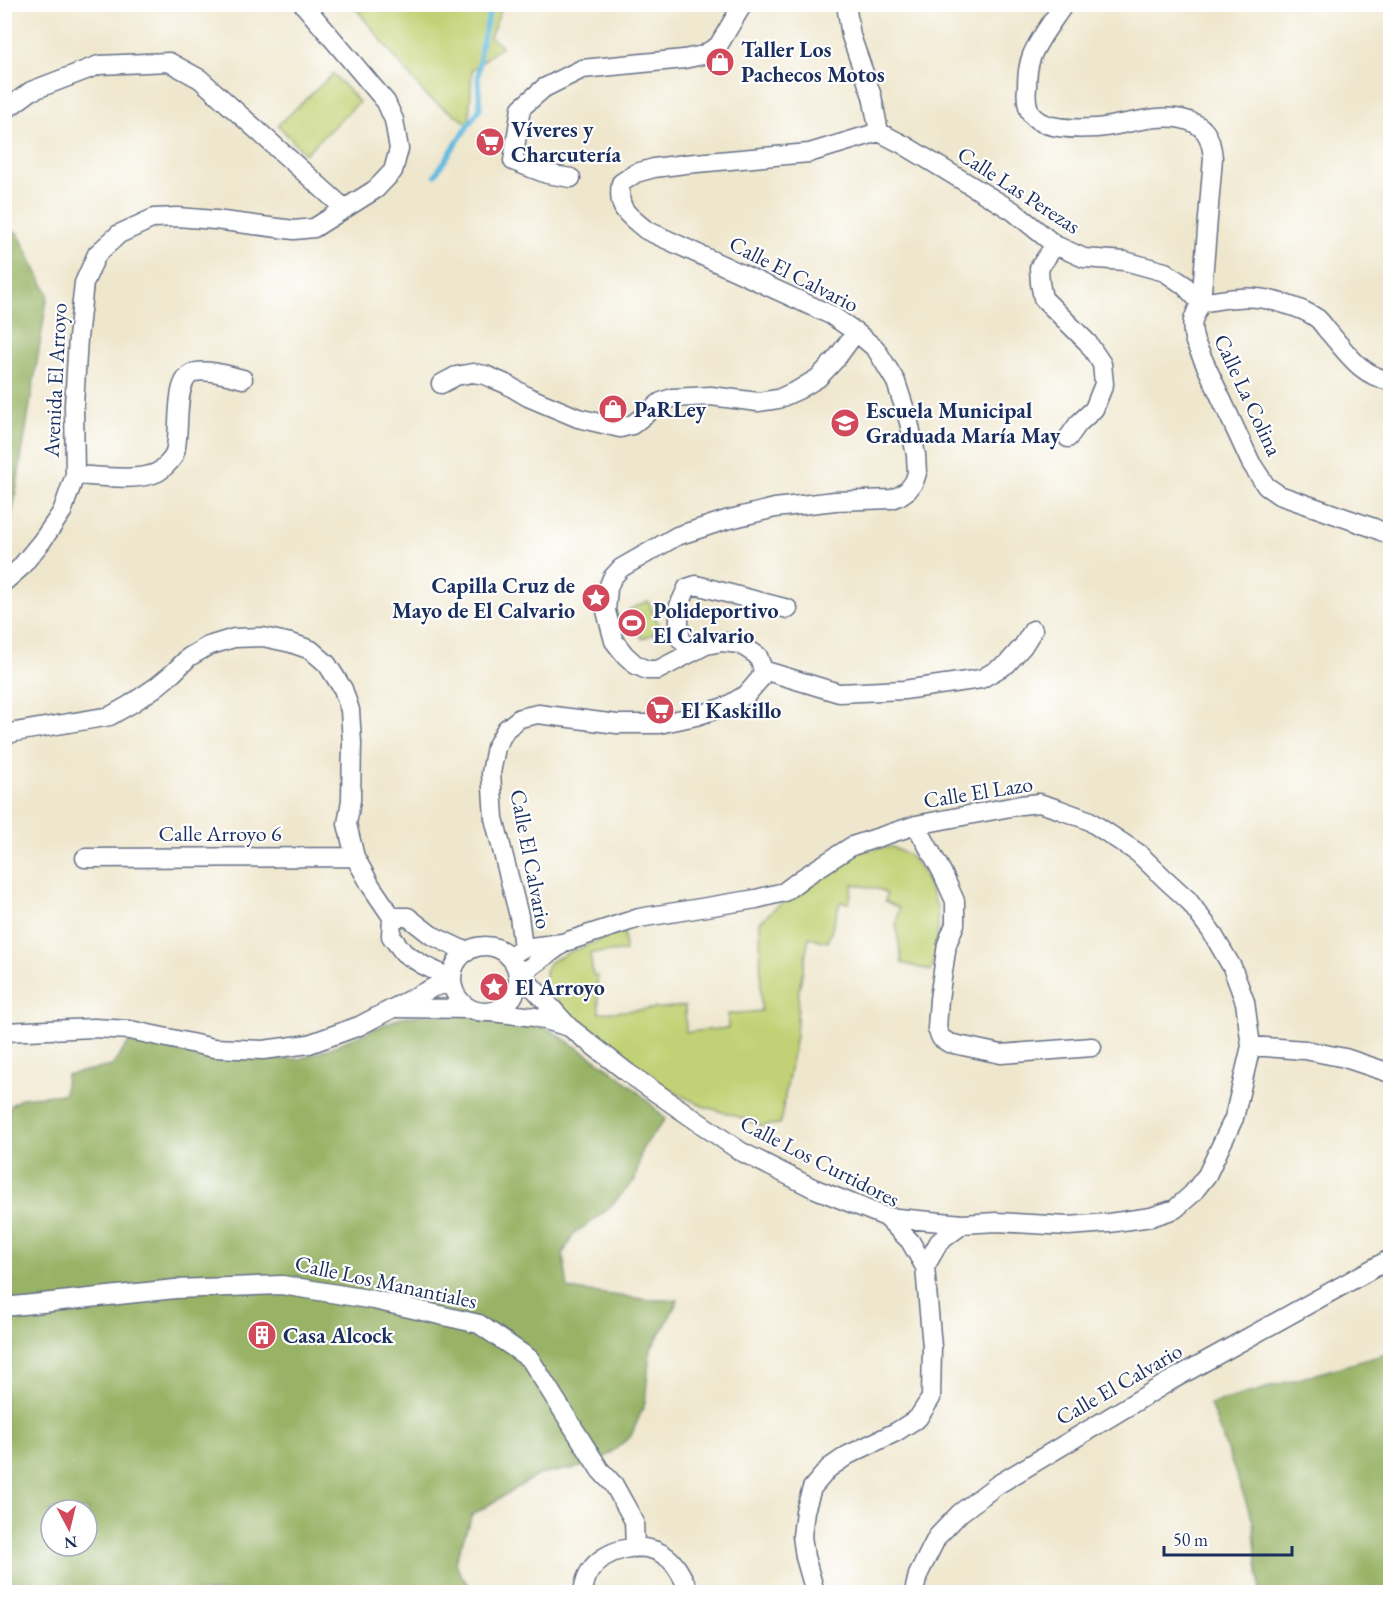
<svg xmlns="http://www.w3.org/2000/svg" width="1395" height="1597" viewBox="0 0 1395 1597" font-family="'EB Garamond',serif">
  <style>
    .green { fill: #c2d174; stroke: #6e8069; stroke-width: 1.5 }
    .forest { fill: #99b366; stroke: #5a7162; stroke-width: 1.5; fill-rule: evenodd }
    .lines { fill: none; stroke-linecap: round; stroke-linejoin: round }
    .stream { stroke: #61badf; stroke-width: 5 }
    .minor-casing { stroke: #656f85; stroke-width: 21 }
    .minor { stroke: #fff; stroke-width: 18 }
    .labels { text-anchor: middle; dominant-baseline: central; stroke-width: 4.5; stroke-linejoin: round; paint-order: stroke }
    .poi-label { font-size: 22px; font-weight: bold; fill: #1b2f5e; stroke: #fff; text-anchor: start }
    .street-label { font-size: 22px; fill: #1b2f5e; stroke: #fff }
  </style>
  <rect width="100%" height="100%" fill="#fff"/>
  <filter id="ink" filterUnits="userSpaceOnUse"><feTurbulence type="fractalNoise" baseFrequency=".0167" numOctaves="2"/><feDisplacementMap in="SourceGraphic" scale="12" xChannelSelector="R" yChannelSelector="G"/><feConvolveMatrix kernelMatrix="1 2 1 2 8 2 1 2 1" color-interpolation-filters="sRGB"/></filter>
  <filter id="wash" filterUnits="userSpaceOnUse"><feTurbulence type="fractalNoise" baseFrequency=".008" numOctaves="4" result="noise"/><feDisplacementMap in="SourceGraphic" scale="24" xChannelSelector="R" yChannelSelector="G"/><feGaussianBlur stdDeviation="1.35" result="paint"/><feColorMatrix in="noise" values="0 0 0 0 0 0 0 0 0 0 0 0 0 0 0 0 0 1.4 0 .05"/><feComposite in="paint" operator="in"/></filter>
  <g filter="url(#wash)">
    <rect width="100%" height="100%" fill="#efe7cd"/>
    <!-- green -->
    <path class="green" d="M353,5H503L490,37L502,46L472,70L469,124L427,97Z
      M333,74L359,102L305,154L278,125Z
      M648,601L661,630L642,639L628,610Z
      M892,847L910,856L923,872L937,907L938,925L936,953L931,971L902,963L896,925L899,908L885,901L887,894L881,890L853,884L849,903L840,902L828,942L809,937L799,990L796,1036L780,1124L760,1126L736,1116L703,1106L674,1092L629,1064L576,1024L546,986L545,971L550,962L568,953L624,930L625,951L590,953L593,975L597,976L599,1013L685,1006L686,1032L728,1028V1014L761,1011L760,922L776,907L804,891L839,858L867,850Z"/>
    <!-- forest -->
    <path class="forest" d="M5,229L18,233L48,294L7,546L5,547Z
      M450,1013C477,1016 521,1017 545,1028C555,1032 564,1039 573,1045C609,1067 636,1087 665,1119L642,1149L635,1180L606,1211L574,1234L563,1254L568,1289L650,1300H678L665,1326L650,1350L645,1403L631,1436L597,1464L538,1475L472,1515L455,1562L463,1578L473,1592H5L4,1123L11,1105L22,1098L64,1094L66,1075L112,1066L129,1042L196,1054L246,1059H299L323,1051L402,1017ZM51,1510H87V1546H51Z
      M1390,1353V1592H1260L1253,1521L1210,1404Z"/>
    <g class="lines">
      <!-- stream -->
      <path class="stream" d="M435,175L480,108L478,80L481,46L492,4"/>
    </g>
  </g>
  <g filter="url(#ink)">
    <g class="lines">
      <!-- minor casing -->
      <g class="minor-casing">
        <path id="minor" d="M846,4L851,36L872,96L879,132
          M1064,4C1053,21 1040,37 1032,55C1028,65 1027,77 1027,87C1026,96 1026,105 1031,114C1042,130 1078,129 1096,128C1122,126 1157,113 1182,119C1205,124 1211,136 1213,158L1201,303C1192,319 1190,324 1195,342L1251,463L1266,486L1279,495L1374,528L1390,535
          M4,111L31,91L99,65L169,62L200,79L345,209
          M879,132L904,145L1013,211L1055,245L1084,258L1125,261L1165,272L1184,285L1201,303
          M571,178L547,174L513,161L521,108L544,88L582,69L684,59L703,55L718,46L743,4
          M1055,245L1039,268L1040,283L1043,298L1088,343L1102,364L1104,384L1094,409L1078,424L1068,438
          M1201,303C1234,297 1256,294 1288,305C1298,308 1310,313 1318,319C1321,322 1324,326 1327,330C1346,351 1359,375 1390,381
          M441,384L456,376L473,373L485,375L506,384L528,397L578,418L620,428L632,425L661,402L672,398L711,396L758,402L778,399L798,390L818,378L836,359L856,332
          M75,475C97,476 139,482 158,472C163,469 172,460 174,455C182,436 172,381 193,373C204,368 231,376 243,379
          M4,582L20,568L42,541L62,512L75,475L74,405L78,338L84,283L97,254L119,234L154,218L177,217L215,220L294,230L314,228L376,189L393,171L399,149L394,120L386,102L303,4
          M692,652L681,640L679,627V606L687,588L696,585L788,609
          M763,670L839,693L904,690L981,679L1007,664L1023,646L1033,630
          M4,736L15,732L110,716L131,704L156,687L173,673L189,657L208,646L234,638L263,637L291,643L311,650L327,664L343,689L350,710L352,743L351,800L347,824L355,857L371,886L392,917L391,936L404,953L423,965L452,979
          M916,825L942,872L955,901V924L947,944L939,999L937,1029L941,1038L949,1043L1001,1054L1092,1047
          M85,858L355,857
          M392,917H408L431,935L467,952
          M452 979a33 33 0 1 1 66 0a33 33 0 1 1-66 0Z
          M523,948L519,916L494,818L491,773L496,747L506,729L520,718L538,714L617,724H659L696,716L727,706L747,694L760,679L763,670L758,656L740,644L722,642L706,645L658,670H647L636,665L625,655L614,641L606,611L608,588L612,578L621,568L677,536L726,520L775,508L835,501L892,499L901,495L908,490L914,482L917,473L916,455L909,422L896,382L876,349L856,332L831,315L646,230C627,214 617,210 621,183L636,173L654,168L685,164L809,153L879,132
          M509,957L523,948L562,943L639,918L756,899L784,892L804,877L852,846L916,825L1021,805L1039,803L1058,809L1088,820L1109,834L1138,853L1165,879L1188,900L1211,931L1232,967L1245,1002L1251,1046L1234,1118L1207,1175L1192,1194L1175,1209L1151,1217L1109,1223L1068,1226L996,1222L963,1224L886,1217
          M518,974L529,968L561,945
          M518,977L528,982L569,1027L628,1073L740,1151L813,1188L886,1217L910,1241L925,1267L932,1347L931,1398L918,1418L896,1432L848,1455L829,1468L812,1488L805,1511L802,1536L805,1557L815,1592
          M397,1008L469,1009
          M491,1012L535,1017L569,1027
          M4,1032L94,1028L130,1030L214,1048L263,1050L309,1044L359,1026L434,987L452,982
          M1251,1046L1305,1050L1345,1058L1390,1073
          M925,1267L939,1242L963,1224
          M4,1307L175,1289L282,1285L374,1300L479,1324L530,1359L600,1470L614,1485L634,1521L635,1548
          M583,1592C584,1585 586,1577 590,1571C604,1549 642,1540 664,1555C677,1563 683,1579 690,1592
          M914,1592L918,1575L937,1537L960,1513L997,1485L1170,1381L1390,1259"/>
      </g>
      <!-- minor -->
      <use href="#minor" class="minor"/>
    </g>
  </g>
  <!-- icons -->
  <defs>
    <g id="shop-disc" transform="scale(1.5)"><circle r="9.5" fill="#d1495b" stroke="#fff"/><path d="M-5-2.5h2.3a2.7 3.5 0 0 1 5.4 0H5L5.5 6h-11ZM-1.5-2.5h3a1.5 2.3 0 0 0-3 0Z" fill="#fff"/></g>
    <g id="supermarket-disc" transform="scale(1.5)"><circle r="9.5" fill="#d1495b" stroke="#fff"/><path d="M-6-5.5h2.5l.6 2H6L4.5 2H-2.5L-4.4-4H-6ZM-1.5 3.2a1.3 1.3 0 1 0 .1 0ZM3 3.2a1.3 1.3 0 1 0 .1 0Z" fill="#fff"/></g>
    <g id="school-disc" transform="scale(1.5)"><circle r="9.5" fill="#d1495b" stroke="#fff"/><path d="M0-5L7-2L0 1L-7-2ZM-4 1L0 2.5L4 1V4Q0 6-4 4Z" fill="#fff"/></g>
    <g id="sight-disc" transform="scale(1.5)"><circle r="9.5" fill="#d1495b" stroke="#fff"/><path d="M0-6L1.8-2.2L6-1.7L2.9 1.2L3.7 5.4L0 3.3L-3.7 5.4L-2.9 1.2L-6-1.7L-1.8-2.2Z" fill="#fff"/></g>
    <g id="stadium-disc" transform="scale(1.5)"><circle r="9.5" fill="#d1495b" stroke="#fff"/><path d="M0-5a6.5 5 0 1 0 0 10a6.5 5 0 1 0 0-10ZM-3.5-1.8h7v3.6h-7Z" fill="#fff"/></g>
    <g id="building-disc" transform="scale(1.5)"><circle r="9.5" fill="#d1495b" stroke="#fff"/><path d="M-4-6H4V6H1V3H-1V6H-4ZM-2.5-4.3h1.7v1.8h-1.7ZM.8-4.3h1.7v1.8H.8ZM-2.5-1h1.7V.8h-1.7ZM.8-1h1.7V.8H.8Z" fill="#fff"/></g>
  </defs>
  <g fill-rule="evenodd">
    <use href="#shop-disc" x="720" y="62"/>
    <use href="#supermarket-disc" x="490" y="142"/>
    <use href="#shop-disc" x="613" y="409"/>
    <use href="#school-disc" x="845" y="423"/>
    <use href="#sight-disc" x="596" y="598"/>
    <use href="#stadium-disc" x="632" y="623"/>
    <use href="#supermarket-disc" x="660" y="710"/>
    <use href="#sight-disc" x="494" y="987"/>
    <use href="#building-disc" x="262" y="1335"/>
  </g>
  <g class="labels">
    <!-- poi labels -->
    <g class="poi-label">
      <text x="741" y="49">Taller Los<tspan x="741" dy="25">Pachecos Motos</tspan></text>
      <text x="511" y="129">Víveres y<tspan x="511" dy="25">Charcutería</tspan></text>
      <text x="634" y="409">PaRLey</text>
      <text x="866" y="410">Escuela Municipal<tspan x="866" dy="25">Graduada María May</tspan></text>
      <text x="575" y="585" text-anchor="end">Capilla Cruz de<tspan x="575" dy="25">Mayo de El Calvario</tspan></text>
      <text x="653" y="610">Polideportivo<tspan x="653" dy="25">El Calvario</tspan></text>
      <text x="681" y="710">El Kaskillo</text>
      <text x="515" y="987">El Arroyo</text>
      <text x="283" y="1335">Casa Alcock</text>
    </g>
    <!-- street labels -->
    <g class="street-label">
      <text transform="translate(1019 190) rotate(33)">Calle Las Perezas</text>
      <text transform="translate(794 274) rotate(27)">Calle El Calvario</text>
      <text transform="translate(55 380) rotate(-87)">Avenida El Arroyo</text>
      <text transform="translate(1248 395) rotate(65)">Calle La Colina</text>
      <text transform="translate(978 792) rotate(-9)">Calle El Lazo</text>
      <text x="220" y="833">Calle Arroyo 6</text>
      <text transform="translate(531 859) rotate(79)">Calle El Calvario</text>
      <text transform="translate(820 1161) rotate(27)">Calle Los Curtidores</text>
      <text transform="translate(386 1282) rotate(12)">Calle Los Manantiales</text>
      <text transform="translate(1119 1384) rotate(-30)">Calle El Calvario</text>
    </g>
  </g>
  <!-- margin -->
  <rect width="1395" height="1597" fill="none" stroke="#fff" stroke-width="24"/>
  <!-- north arrow -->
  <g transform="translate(69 1528) rotate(173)"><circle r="28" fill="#ffffff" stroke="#a4acbf" stroke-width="1.5"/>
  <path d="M0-4.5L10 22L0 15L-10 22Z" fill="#d1495b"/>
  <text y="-9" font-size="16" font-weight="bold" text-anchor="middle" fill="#1b2f5e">N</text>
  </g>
  <!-- scale -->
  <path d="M1164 1546v9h128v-9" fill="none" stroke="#1b2f5e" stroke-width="3"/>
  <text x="1173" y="1546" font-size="18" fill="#1b2f5e" stroke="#ffffff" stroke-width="4.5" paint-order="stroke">50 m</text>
</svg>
